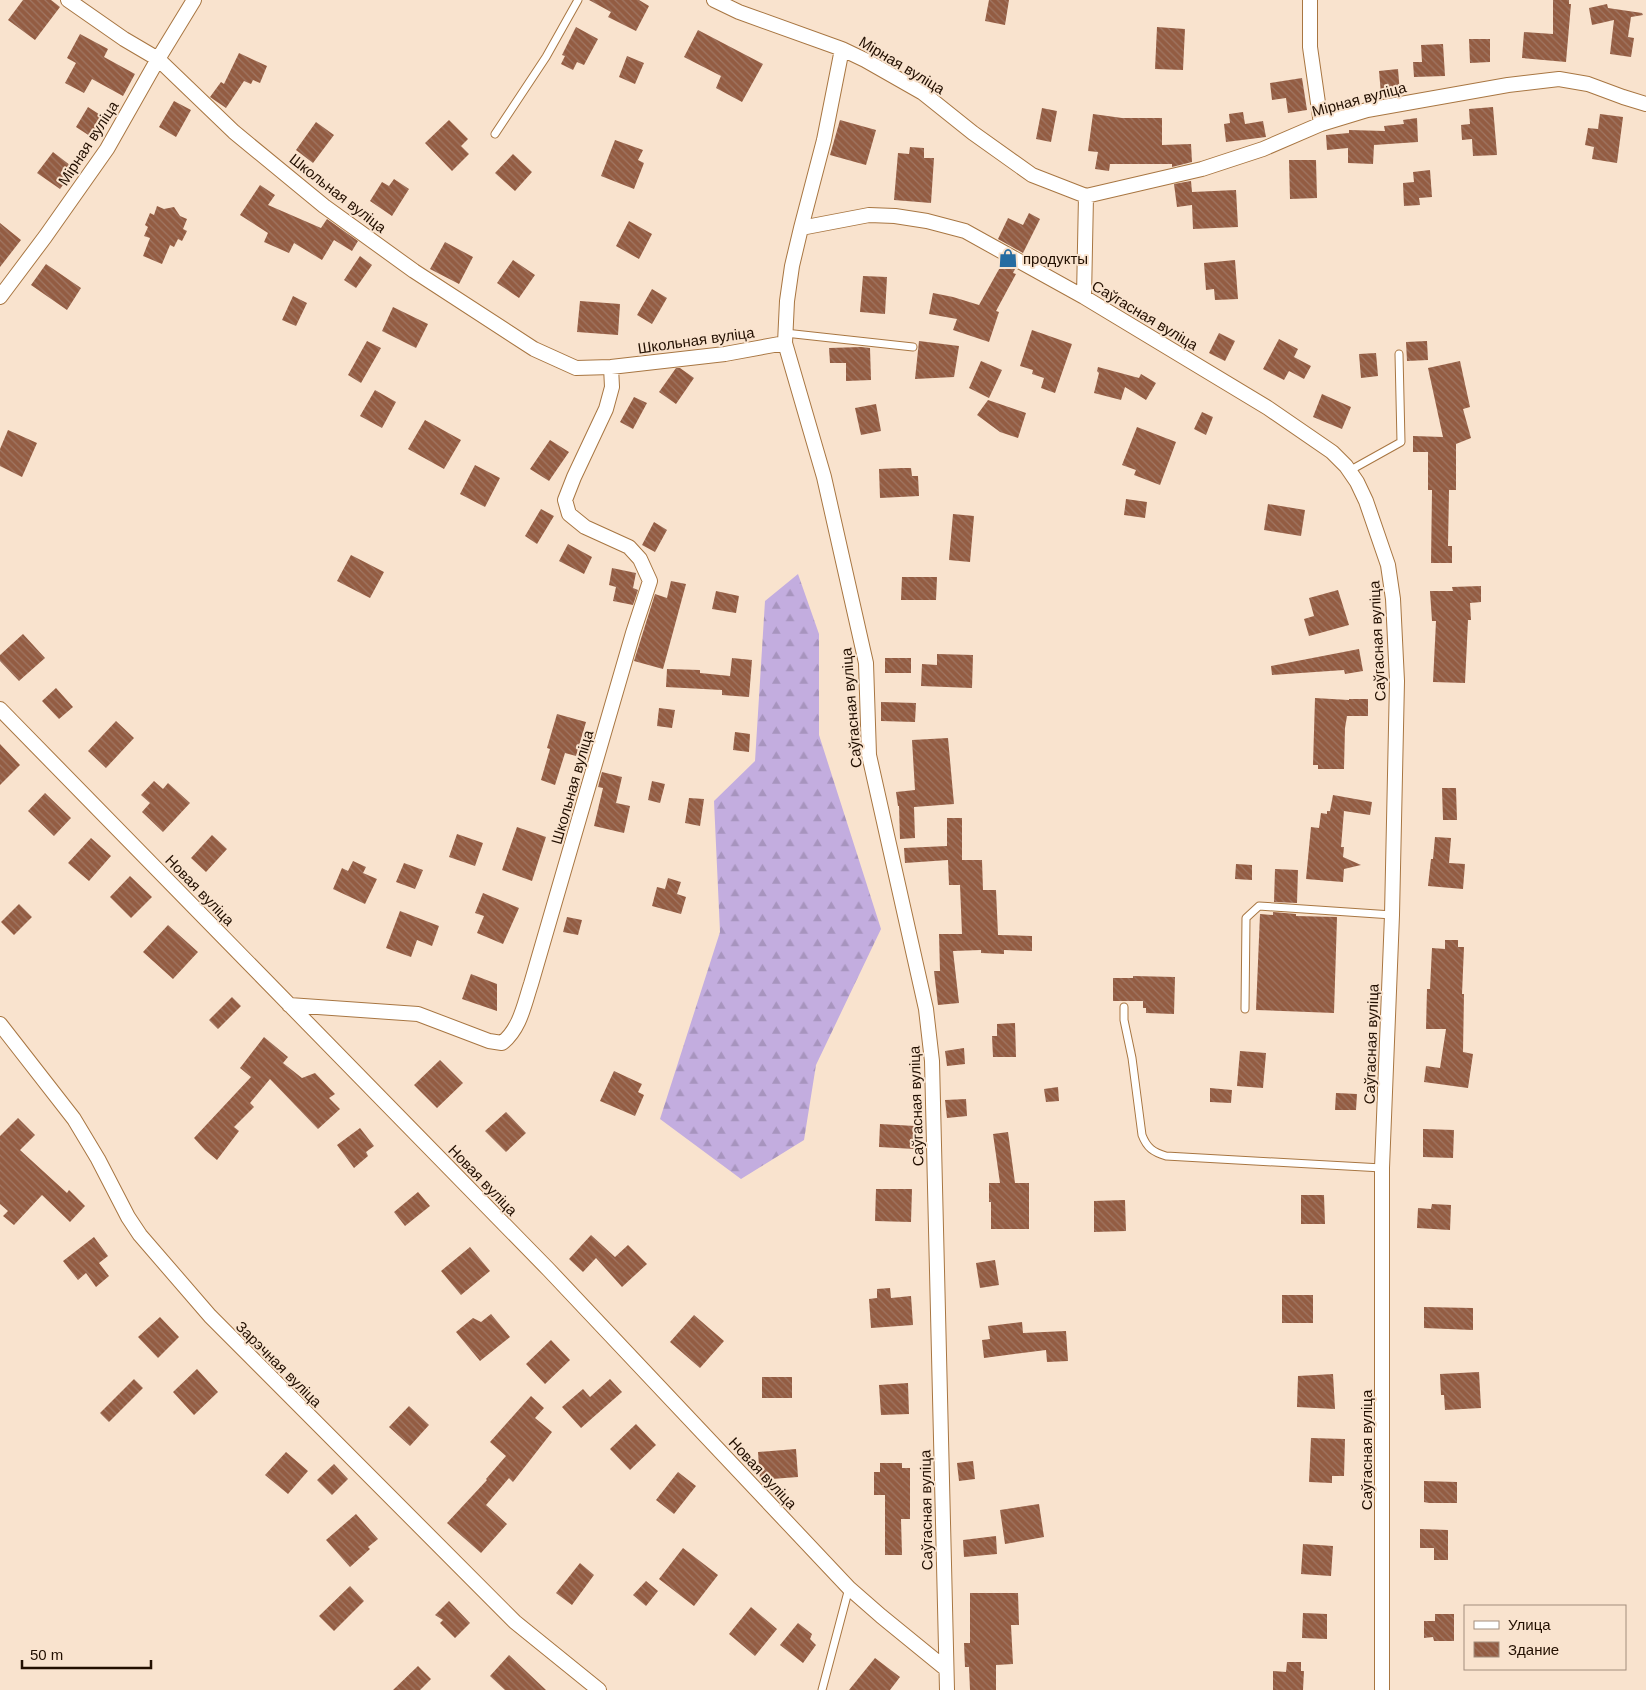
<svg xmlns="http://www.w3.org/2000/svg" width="1646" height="1690" viewBox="0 0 1646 1690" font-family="Arial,sans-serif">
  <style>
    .forest { fill: url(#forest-firs) }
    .building { fill: url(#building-back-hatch) }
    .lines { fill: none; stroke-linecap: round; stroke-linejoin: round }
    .lane-casing { stroke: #a87642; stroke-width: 9 }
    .street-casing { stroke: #a87642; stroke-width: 16 }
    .lane { stroke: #fff; stroke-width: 7 }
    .street { stroke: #fff; stroke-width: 14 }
    .labels { text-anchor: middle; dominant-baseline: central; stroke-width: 4; stroke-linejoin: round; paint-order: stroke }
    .street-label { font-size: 15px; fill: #220f00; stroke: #f9e3ce }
    .poi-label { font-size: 15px; fill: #220f00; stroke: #f9e3ce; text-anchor: start }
  </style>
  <defs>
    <pattern id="forest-firs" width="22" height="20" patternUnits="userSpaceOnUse" patternTransform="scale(1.25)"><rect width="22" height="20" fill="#c3addf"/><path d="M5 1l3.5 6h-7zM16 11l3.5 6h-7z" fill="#a794be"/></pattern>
    <pattern id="building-back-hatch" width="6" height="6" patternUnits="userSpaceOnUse" patternTransform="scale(1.25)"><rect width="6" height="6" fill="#935c42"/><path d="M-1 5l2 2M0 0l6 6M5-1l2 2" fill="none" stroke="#a07764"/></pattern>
  </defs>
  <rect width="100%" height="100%" fill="#f9e3ce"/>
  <!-- forest -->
  <path class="forest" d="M798,574L819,634V735L881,929L816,1065L804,1140L741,1179L660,1119L720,932L714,801L755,761L765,601Z"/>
  <!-- building -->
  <path class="building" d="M23,0H51L60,7L35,40L8,20Z
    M589,0H639L649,6L636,31L608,17L611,12Z
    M989,0H1009L1005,25L985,21Z
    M1553,0H1569V4H1571L1566,62L1522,58L1524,32L1553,34Z
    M1607,4L1608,8L1642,13L1643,15L1631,17L1628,37L1634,38L1631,57L1610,54L1614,20L1592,25L1589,8Z
    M576,27L598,39L584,65L577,62L573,70L561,64L565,56L562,55Z
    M1157,27L1185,29L1183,70L1155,69Z
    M698,30L763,64L742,102L716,88L721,76L684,57Z
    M80,34L108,49L104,57L135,74L123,96L92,79L84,93L65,83L76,63L67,58Z
    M1469,39H1490V62L1470,63Z
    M1443,44L1445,76L1414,77L1413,62H1422L1421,45Z
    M239,53L267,66L260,83L253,80L251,84L244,81L226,108L210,97L221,82L224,84Z
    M627,56L644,63L635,84L619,77Z
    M1398,69L1400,93L1381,94L1379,71Z
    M1302,78L1307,110L1288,113L1286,98L1272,100L1270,83Z
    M174,101L191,110L176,137L159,127Z
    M88,107L108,120L96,140L76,127Z
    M1493,107L1497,155L1473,156L1472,139L1462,140L1461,125L1470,124L1469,109Z
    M1042,108L1057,111L1051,142L1036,139Z
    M1243,112L1245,124L1263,121L1266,137L1226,142L1224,124L1230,123L1229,114Z
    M1093,114L1122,118H1162V145L1191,144L1192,162L1172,167V164H1110L1109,171L1095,169L1098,152L1088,151Z
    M1600,114L1623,117L1617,163L1592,159L1594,147L1585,145L1588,128L1598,129Z
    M1417,118L1418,142L1374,145L1373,164L1348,163V148L1327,150L1326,135L1349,133V130L1385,131L1384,126L1404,124L1403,120Z
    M449,120L468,139L461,146L469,154L452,171L425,143Z
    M840,120L876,130L866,165L830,155Z
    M316,122L334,135L313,163L296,150Z
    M615,140L643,150L638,160L644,163L634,189L601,176Z
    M910,147L924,148V158H934L931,203L894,200L898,153L909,154Z
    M53,152L75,169L60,189L37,173Z
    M513,154L532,172L515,191L495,173Z
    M1289,160H1316L1317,198L1290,199Z
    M1430,170L1432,197L1419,198L1420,205L1404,206L1403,183L1414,182L1413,172Z
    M394,179L409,189L392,216L370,201L382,182L389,186Z
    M1191,181L1192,192L1236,190L1238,227L1193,229L1192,205L1177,207L1174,184Z
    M260,185L275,195L268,205L321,228L327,219L358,241L352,251L334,240L322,260L294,243L289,253L264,242L268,233L240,215Z
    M157,206L164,209L174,207L180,216L187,219L183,229L187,231L182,241L178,239L174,247L170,245L162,264L143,256L150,238L144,236L148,227L145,225L150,213L154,215Z
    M1029,213L1040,219L1023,253L998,239L1008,218L1023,225Z
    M629,221L652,234L639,259L616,246Z
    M0,223L21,240L0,267Z
    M445,242L473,257L459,284L430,269Z
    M360,256L372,265L356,288L344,280Z
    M513,260L535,275L519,298L497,283Z
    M1235,260L1238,299L1215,300L1214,289L1206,290L1204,263Z
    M1003,262L1015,269L1013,273L1016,274L996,311L999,312L989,342L953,330L957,319L929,314L933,293L953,297L979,305Z
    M46,264L81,288L67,310L31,285Z
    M863,276L887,277L885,314L860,312Z
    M652,289L667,298L652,324L637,315Z
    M293,296L307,303L296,326L282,320Z
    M580,301L620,304L618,335L577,332Z
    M393,307L428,324L416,348L382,331Z
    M1032,330L1072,344L1055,393L1041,388L1044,378L1032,374L1033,370L1020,366Z
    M1219,333L1235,341L1225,361L1209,353Z
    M1279,339L1298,349L1294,357L1311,366L1304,379L1289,371L1284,380L1263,369Z
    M367,341L381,348L361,383L348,375Z
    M919,341L959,346L954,377L915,379Z
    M1427,341L1428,360L1407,361L1406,342Z
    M861,347L870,348L871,380L846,381V363H830L829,348Z
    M1376,353L1378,376L1361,378L1359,354Z
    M981,361L1002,370L989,398L969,388Z
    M1460,361L1470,407L1463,409L1471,438L1456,444V490H1449L1448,546H1452V563H1431L1432,490H1428V452H1413V436L1443,437L1428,368Z
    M1098,367L1139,378L1141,374L1156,383L1146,400L1125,387L1121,400L1094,393L1099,373L1097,371Z
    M676,368H680L694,378L676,404L659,392Z
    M375,390L396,402L382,428L360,416Z
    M1322,394L1351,407L1342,429L1313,417Z
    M634,397L647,403L633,429L620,422Z
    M988,400L1026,413L1018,438L1000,432L977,415Z
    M876,404L881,431L861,435L855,408Z
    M1202,412L1213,417L1206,435L1194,429Z
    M425,420L461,440L444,469L408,449Z
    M1137,427L1176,442L1160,485L1134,475L1136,470L1122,465Z
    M8,430L37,443L22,477L0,466V449Z
    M550,440L569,452L549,481L530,469Z
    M475,465L500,478L485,507L460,494Z
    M902,468H911L912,476H918L919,496L880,498L879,469Z
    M1126,499L1147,502L1145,518L1124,515Z
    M1268,504L1305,510L1301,536L1264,530Z
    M541,509L554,516L537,544L525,536Z
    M953,514L974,516L970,562L949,560Z
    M654,522L667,530L655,552L642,545Z
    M568,544L592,557L584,574L559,561Z
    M351,555L384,572L370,598L337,581Z
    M612,568L636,573L633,588L638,590L633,605L613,601L616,587L609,585Z
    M902,577H937L936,600H901Z
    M671,581L686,584L663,669L634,661L655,594L667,598Z
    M1481,586V602L1470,603L1471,620H1468L1465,683L1433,682L1436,621H1432L1430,591H1453L1452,587Z
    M1338,590L1349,625L1309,636L1304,619L1314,616L1309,598Z
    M716,591L739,596L736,613L712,609Z
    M23,634L45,658L19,681L0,661V655Z
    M1359,649L1363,671L1345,674L1344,670L1272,675L1271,666Z
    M937,654L973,655L972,688L921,686L922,664L937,665Z
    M732,658L752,660L749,697L722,695V690L666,687L667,669L700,670V673L730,676Z
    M885,658H911V673H885Z
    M56,688L73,707L59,719L42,701Z
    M1315,698L1349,700V699H1368V716H1347L1345,728L1344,769H1318V765H1313Z
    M881,702L916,703L915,722L881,721Z
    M659,708L675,710L672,728L657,726Z
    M557,714L586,722L576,756L565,753L555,785L541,780L550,749L547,748Z
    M116,721L134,738L106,768L88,751Z
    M735,732L750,734L749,752L733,750Z
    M948,738L954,804L914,807L915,838L900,839L899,806H898L896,792L915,790L912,740Z
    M0,744L20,765L0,785Z
    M602,772L622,777L616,803L630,806L624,833L594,826L603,788L598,787Z
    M154,781L163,789L168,783L190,803L163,832L142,812L150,803L141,795Z
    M652,781L665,784L660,803L648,800Z
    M1442,788H1456L1457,820H1443Z
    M45,793L71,818L54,836L28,811Z
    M1333,795L1372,802L1370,815L1344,811L1341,847H1344L1343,857L1361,865L1344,869L1343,882L1306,879L1311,827L1319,828L1321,813L1327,814V811H1330Z
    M689,798L704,799L700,826L685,823Z
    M947,818H962V860H982L983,890H996L998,935L1032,936V951L1004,950V954L981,953V950L953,951L959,1003L938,1005L934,971H940L939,934H962L960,885H949L948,860L905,863L904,848L947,846Z
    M517,827L546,837L532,881L502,870Z
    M457,834L483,843L475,866L449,857Z
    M212,835L227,849L206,872L191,858Z
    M1435,837L1451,838L1449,863L1465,864L1463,889L1428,886L1431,859H1433Z
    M91,838L111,856L89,881L68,863Z
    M353,861L366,867L363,873L377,879L365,904L333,889L342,868L348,871Z
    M404,863L423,870L415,889L396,882Z
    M1236,864L1252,865V880L1235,879Z
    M1275,869L1298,870L1297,903L1274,902Z
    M130,876L152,897L131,918L110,897Z
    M668,878L681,882L677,894L686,897L681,914L652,906L657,887L665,889Z
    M483,893L519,908L503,944L477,933L484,916L475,913Z
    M19,904L32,917L14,935L1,922Z
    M400,911L439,926L432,946L417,940L411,957L386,948Z
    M1273,912L1296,914V916L1337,917L1334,1013L1256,1010L1260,914L1273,915Z
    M567,917L582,920L578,935L563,932Z
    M168,925L198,952L173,979L143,952Z
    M1445,940H1458V947H1464L1462,994H1464L1463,1052L1473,1054L1468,1088L1424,1082L1426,1066L1440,1068L1446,1029H1426L1427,989H1430L1432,948L1445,949Z
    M471,974L497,984V1011L462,999Z
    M1133,976L1175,977L1174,1014L1146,1013V1008H1143V1001H1113V978H1133Z
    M232,997L241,1006L218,1029L209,1020Z
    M1015,1023L1016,1057H993L992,1036H997V1024Z
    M264,1037L288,1057L283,1063L302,1078L315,1073L335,1094L329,1098L340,1109L318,1129L270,1079L250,1103L254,1107L234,1127L239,1131L217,1160L205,1150L194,1138L251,1077L240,1068Z
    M964,1048L965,1064L947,1066L945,1051Z
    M1240,1051L1266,1053L1263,1088L1237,1086Z
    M440,1060L463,1083L437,1108L414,1085Z
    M614,1071L642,1084L638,1092L644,1095L635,1116L600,1101Z
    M1058,1087L1059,1101L1046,1102L1044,1089Z
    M1210,1088L1232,1090L1231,1103L1210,1102Z
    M1336,1093L1357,1094L1356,1110H1335Z
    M966,1099L967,1116L947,1118L945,1100Z
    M506,1112L526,1133L506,1152L485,1131Z
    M18,1118L35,1135L20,1150L67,1193L69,1190L85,1206L70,1222L42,1195L14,1225L3,1216L8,1211L0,1204V1136Z
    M880,1124L915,1126L914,1149L879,1147Z
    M360,1128L374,1146L366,1152L368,1156L354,1168L337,1145Z
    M1423,1129L1454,1130L1453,1158L1423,1157Z
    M1008,1132L1015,1183H1029V1229H991V1202H989V1183H1000L993,1134Z
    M876,1189H912L911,1222L875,1221Z
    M418,1192L430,1206L405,1226L394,1212Z
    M1301,1195H1324L1325,1224H1301Z
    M1125,1200L1126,1231L1094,1232V1201Z
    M1432,1204L1451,1205L1450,1230L1417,1228L1418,1208L1431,1209Z
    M591,1235L615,1257L628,1245L647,1264L622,1287L596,1258L583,1272L569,1259Z
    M94,1237L108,1256L99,1263L109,1276L96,1287L86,1273L78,1280L63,1261Z
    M470,1247L490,1271L461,1295L441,1271Z
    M995,1260L999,1285L980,1288L976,1263Z
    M890,1288L891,1298L911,1296L913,1325L871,1328L869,1299L877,1298V1289Z
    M1282,1295H1313V1323H1282Z
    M1424,1307L1473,1308V1330L1424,1328Z
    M491,1314L510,1337L480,1361L456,1332L473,1318L481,1322Z
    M694,1315L724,1341L700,1368L670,1342Z
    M160,1317L179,1337L158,1358L138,1337Z
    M1022,1322L1023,1333L1066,1331L1068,1361L1047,1362L1046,1350L984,1358L982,1340L990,1339L988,1326Z
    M551,1340L570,1360L545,1384L526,1364Z
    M197,1369L218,1392L194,1415L173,1392Z
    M1479,1372L1481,1408L1445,1410L1444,1395H1441L1440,1374Z
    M1333,1374L1335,1409L1297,1407L1298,1376Z
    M762,1377H792V1398H762Z
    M134,1379L143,1388L109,1422L100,1413Z
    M610,1379L622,1392L581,1428L562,1407L583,1389L590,1397Z
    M908,1383L909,1414L881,1415L879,1385Z
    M531,1396L544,1408L535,1418L552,1432L513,1482L509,1478L486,1505L507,1524L481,1553L447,1523L487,1480L486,1479L506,1456L490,1442Z
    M409,1406L429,1425L410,1446L389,1427Z
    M636,1424L656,1445L630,1470L610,1449Z
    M1311,1438L1345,1439L1344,1476H1332V1483L1309,1482Z
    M796,1449L798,1477L760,1480L758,1452Z
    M286,1452L308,1471L288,1494L265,1475Z
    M973,1461L975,1479L959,1481L957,1463Z
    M880,1463H902V1468H910V1519H901L902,1555H885V1495H874V1472H880Z
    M334,1464L348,1479L332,1495L317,1480Z
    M678,1472L696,1486L674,1514L656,1500Z
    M1424,1481L1457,1482V1503H1429L1424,1502Z
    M1039,1504L1044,1537L1005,1544L1000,1510Z
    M356,1514L378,1539L368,1547L370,1549L350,1567L326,1540Z
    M1420,1529L1448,1530V1560H1434V1548H1420Z
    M996,1536L997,1554L964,1557L963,1540Z
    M1303,1544L1333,1546L1331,1576L1301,1574Z
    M683,1548L718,1575L694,1606L659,1579Z
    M580,1563L594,1575L572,1605L556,1593Z
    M646,1581L658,1591L646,1606L633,1595Z
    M350,1586L364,1601L334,1631L319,1616Z
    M970,1593H1018L1019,1625H1011L1013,1664L996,1665V1690H970L969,1667H965L964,1643H970Z
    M449,1601L470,1623L455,1638L440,1623L443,1620L435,1615Z
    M751,1607L777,1629L755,1656L729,1634Z
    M1303,1613L1327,1614V1639L1302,1638Z
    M1435,1614H1454V1641H1434L1433,1637L1424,1638V1621H1435Z
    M798,1623L812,1634L810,1639L816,1645L803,1663L780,1645Z
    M509,1655L546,1690H505L490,1676Z
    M875,1658L900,1677L890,1690H849Z
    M1287,1662H1301V1671H1304L1303,1690H1273V1671L1286,1672Z
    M418,1666L431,1679L420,1690H393Z"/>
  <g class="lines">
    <!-- lane casing -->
    <g class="lane-casing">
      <path id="lane" d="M495,134L546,57L578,0
        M785,333L913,347
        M1349,471L1401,442L1399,354
        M1124,1007V1020L1132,1058L1142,1135C1147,1148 1153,1152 1166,1156L1382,1168
        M1245,1009L1246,918L1259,906L1392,915
        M822,1690L849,1588"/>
    </g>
    <!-- street casing -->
    <g class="street-casing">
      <path id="street" d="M68,0L124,39L158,59L234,132L324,206L414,271L534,349L576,368L611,367L725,354L785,343
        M714,0L739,12L842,49L865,60L923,93L973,133L1032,175L1086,196L1202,169L1263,149L1321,124L1367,110L1508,85L1559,79L1588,84L1623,97L1646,104
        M1310,0V47L1321,124
        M801,228L824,140L842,49
        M0,297L45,237L107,149L158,59L194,0
        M1084,297L1086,196
        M0,709L549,1270L849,1588L881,1616L946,1669
        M289,1005L418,1014L489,1041L502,1043C520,1029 524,1005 531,984L633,633L650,581L640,559L629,547L585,527L569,514L565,500L574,477L606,409L612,387L611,367
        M0,1024L74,1119L98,1159L128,1217L140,1235L210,1316L515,1622L599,1690
        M947,1690L932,1061L926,1009L869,755L866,663L824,477L785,343L787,301L792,266L801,228L869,215L895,216L927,221L965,231L1084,297L1268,408L1332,452L1346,466L1357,482L1366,501L1388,565L1393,599L1397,681L1392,915L1382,1168V1690"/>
    </g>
    <!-- lane -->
    <use href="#lane" class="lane"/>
    <!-- street -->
    <use href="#street" class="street"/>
  </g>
  <!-- icons -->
  <defs>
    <g id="shop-bare" transform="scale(1.5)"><path d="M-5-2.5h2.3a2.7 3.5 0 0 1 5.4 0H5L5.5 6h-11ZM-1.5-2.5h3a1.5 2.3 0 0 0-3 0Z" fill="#266ca1" stroke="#f9e3ce" stroke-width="2.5" paint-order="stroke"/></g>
  </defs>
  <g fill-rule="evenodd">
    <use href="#shop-bare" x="1008" y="258"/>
  </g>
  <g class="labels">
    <!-- street labels -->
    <g class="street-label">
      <text transform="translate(902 65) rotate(31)">Мірная вуліца</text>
      <text transform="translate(1359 99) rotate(-15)">Мірная вуліца</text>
      <text transform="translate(88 143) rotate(-57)">Мірная вуліца</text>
      <text transform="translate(338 193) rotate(38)">Школьная вуліца</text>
      <text transform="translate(1145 315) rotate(31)">Саўгасная вуліца</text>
      <text transform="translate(696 340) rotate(-8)">Школьная вуліца</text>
      <text transform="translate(1377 641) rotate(-93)">Саўгасная вуліца</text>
      <text transform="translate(851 708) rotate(-95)">Саўгасная вуліца</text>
      <text transform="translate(572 787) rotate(-74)">Школьная вуліца</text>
      <text transform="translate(200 890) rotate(46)">Новая вуліца</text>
      <text transform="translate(1371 1044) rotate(-88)">Саўгасная вуліца</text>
      <text transform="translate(916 1106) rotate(-92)">Саўгасная вуліца</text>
      <text transform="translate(483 1180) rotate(46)">Новая вуліца</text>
      <text transform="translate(279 1364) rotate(45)">Зарэчная вуліца</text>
      <text transform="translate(1366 1450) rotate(-90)">Саўгасная вуліца</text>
      <text transform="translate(763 1473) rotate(47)">Новая вуліца</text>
      <text transform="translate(926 1510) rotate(-91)">Саўгасная вуліца</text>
    </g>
    <!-- poi labels -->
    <g class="poi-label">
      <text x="1023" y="258">продукты</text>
    </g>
  </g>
  <!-- legend -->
  <rect x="1464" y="1605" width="162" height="65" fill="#f9e3ce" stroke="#a38e7c"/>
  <rect x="1474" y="1621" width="25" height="8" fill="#ffffff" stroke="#a38e7c"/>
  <text x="1508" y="1630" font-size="15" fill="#220f00">Улица</text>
  <rect x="1474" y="1642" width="25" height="15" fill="url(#building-back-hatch)" stroke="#a38e7c"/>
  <text x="1508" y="1655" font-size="15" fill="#220f00">Здание</text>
  <!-- scale -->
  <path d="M22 1660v8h129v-8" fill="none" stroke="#220f00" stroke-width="2.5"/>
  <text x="30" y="1660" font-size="15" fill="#220f00" stroke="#f9e3ce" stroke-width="4" paint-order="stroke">50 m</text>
</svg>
